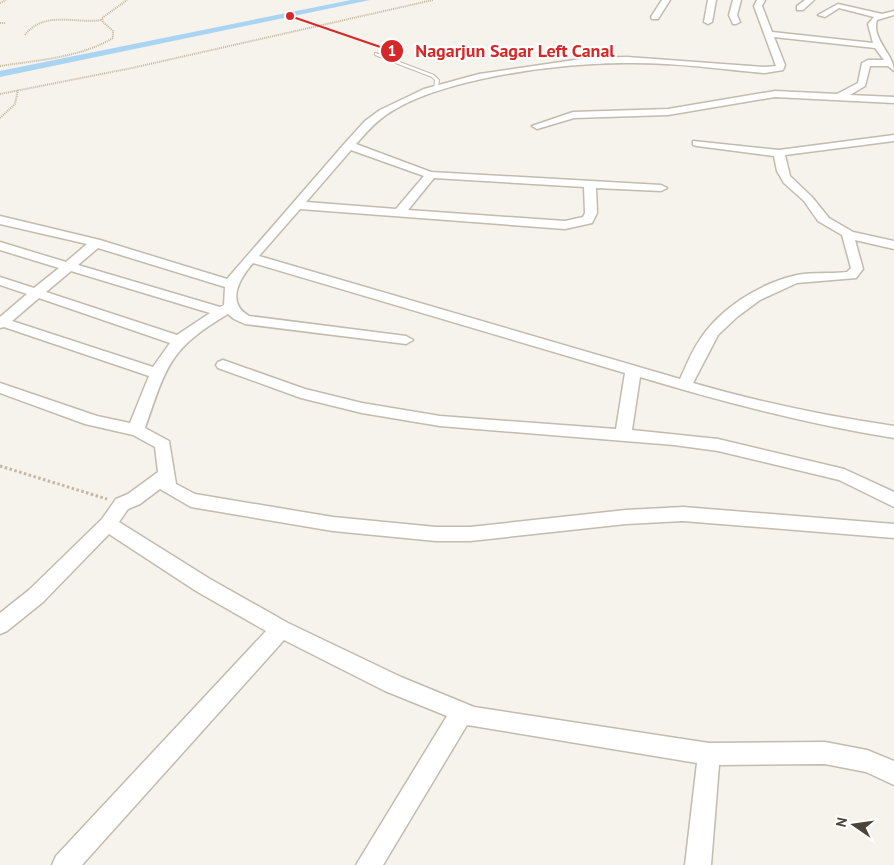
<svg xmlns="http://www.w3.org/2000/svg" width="894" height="865" viewBox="0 0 894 865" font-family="'PT Sans',sans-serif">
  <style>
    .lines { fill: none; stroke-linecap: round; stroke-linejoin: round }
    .canal { fill: #a9d4f2; fill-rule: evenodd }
    .lane-casing { stroke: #c2bbae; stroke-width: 2 }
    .street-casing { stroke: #c2bbae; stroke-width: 3 }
    .path-far1 { stroke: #c4b79f; stroke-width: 2; stroke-dasharray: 1 1; stroke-linecap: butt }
    .path { stroke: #c4b79f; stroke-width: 3; stroke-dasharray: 2.5 2.5; stroke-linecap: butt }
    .lane { fill: #fff; fill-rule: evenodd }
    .street { fill: #fff; fill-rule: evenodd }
    .leader { fill: none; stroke: #d62828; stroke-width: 2 }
    .callout-dot { fill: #d62828; stroke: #fff; stroke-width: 2 }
    .mark-label { font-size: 15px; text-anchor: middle; font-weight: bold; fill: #fff }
    .callout-label { font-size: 18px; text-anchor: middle; font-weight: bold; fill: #d62828; stroke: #fff; stroke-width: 4.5; stroke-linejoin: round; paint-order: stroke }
  </style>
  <rect width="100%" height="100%" fill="#f6f3ec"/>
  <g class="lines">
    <!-- canal -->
    <path class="canal" d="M351,0H370L0,77V71Z"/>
    <!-- lane casing -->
    <g class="lane-casing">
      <path id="lane" d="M376,53L434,75L439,80L438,89L436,90L434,89L435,80L432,77L375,55V53Z"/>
    </g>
    <!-- street casing -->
    <g class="street-casing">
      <path id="street" d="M662,0H670L658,19H652L651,17Z
        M708,0H716L712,22L708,24L704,22Z
        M733,0H741L737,15L740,22L736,24H733L729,15Z
        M757,0H765L762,6L772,32L873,43L868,24L874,17L839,8L825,17L818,15L838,4L882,14L894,11V15L877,20C871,39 894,54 894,71L888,66H870L865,86L850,95L894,97V103L775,97L668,115L574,118L537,129L532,126L573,112L668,109L775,91L837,94L858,83L862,63L868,60H884L875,48L774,37L785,65L783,70L765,73C719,69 671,62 625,63C560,63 439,78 386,115C374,123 365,134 356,144L431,172L661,185L667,188L661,191L596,188L597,213L592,223L565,229L300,209L259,256L680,379C686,366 691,353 699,341C719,309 760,283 797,275C813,272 830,274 847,272L851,268L842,235L818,221L804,201L784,183L777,171L774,156L697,146L693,145V141L779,150L894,135V141L785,155L790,176L812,197L829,218L853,232L894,241V249L855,240L863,269L856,278L797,283L760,300L737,317L718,335L693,383C759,402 826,416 894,426V438C807,424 723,402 640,377L632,430L718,439L844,469L894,492V507L839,480L718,451L674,445L440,426L362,413L301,398L218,368L216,365L218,362L223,360L305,389L362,403L440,416L616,429L625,373L253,263C240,278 225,302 249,316L406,336L413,340L406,344L245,324L234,319L228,314C169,349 167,365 145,428L169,441L176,484L195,494L333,517L436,527H470L626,510L683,507L894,524V538L683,521L626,524L470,541H436L333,531L191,507L160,489L140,504L128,509L119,522L210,579L288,623L401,677L474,707L709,743L825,742L867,750L894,761V785L866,772L825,764L719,765L711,865H685L697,763L467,725L383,865H356L447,716L385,691L284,640L82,865H52L56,856L266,631L196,591L109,534L43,602L7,631L0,634V613L29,590L102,519L116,499L128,494L158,472L155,447L133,435L85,424L0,393V383L97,416L130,423L149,376L4,327L0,328V317L27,294L0,285V277L34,288L59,268L0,250V242L66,262L87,244L0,224V216L100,240L227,279L345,143L365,121L380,110L424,89L479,74L588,58L627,57L765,67L776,66L754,6ZM351,150L424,176L396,209L306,202ZM434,178L584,187L585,213L583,217L565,221L408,210ZM98,248L225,287L224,305L220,307L78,265ZM71,271L210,313L177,335L46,292ZM39,298L170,343L153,367L12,321Z
        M805,0H814L803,10H797V6Z"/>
    </g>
    <!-- path-far1 -->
    <path class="path-far1" d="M0,3L6,0
      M0,23H5
      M25,35C44,10 75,24 102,20
      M0,66C38,60 79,58 113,38V31L103,22L102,18L127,0
      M0,94L132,68L433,0
      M0,118L15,104L18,90"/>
    <!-- path -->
    <path class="path" d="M0,466L107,499"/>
    <!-- lane -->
    <use href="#lane" class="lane"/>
    <!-- street -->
    <use href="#street" class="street"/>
  </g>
  <!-- callouts -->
  <path class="leader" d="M290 16L392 51"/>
  <g class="callout-dot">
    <circle cx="290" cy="16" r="5"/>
    <circle cx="392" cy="51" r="12"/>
  </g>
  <g class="mark-label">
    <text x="392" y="56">1</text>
  </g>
  <g class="callout-label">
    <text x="515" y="57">Nagarjun Sagar Left Canal</text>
  </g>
  <!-- north arrow -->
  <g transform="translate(854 825) rotate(283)" stroke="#ffffff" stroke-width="4" paint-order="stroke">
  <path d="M0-4L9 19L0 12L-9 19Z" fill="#4b4439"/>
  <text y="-8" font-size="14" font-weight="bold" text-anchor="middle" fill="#4b4439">N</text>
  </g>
</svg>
